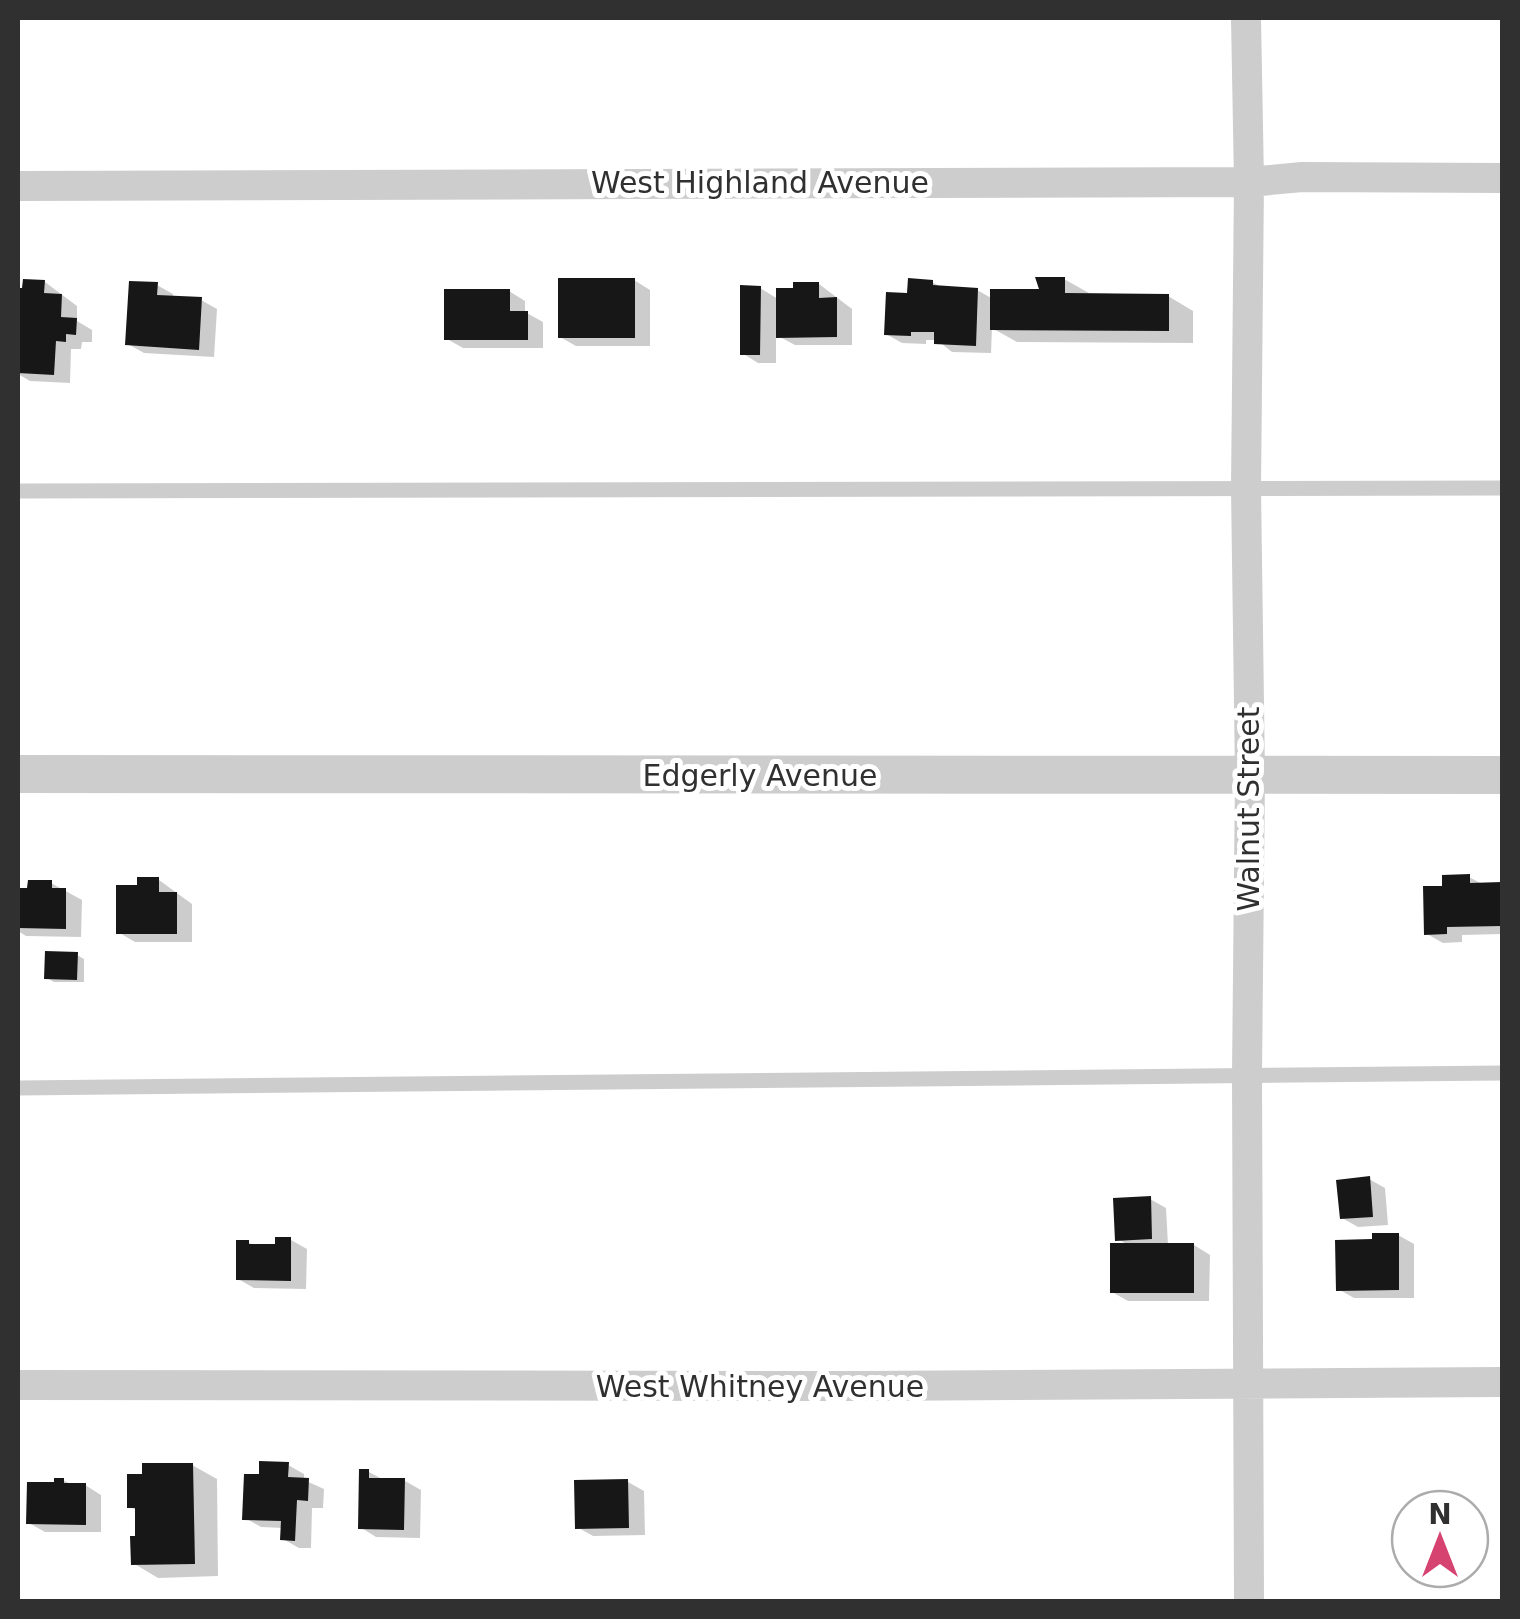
<svg xmlns="http://www.w3.org/2000/svg" width="1520" height="1619" viewBox="0 0 1520 1619" font-family="'DejaVu Sans',sans-serif">
  <style>
    .shadow { fill: #0003 }
    .building { fill: #171717 }
    .lines { fill: none; stroke-linecap: round; stroke-linejoin: round }
    .service { stroke: #cdcdcd; stroke-width: 15 }
    .minor { stroke: #cdcdcd; stroke-width: 30 }
    .tertiary { stroke: #cdcdcd; stroke-width: 38 }
    .labels { text-anchor: middle; dominant-baseline: central; stroke-width: 10; stroke-linejoin: round; paint-order: stroke }
    .street-label { font-size: 30px; fill: #303030; stroke: #fff }
  </style>
  <rect width="100%" height="100%" fill="#fff"/>
  <!-- shadow -->
  <path class="shadow" d="M1064,279L1089,293L1168,296L1193,311V343L1017,342L992,328L991,353L952,352L937,340H926V344L902,343L886,334L910,295L932,282L943,288L977,290L993,299L1042,292Z
    M634,280L650,290V346H576L560,337Z
    M45,282L77,306V321L92,330V342H82L81,349H71L70,383L30,381L18,374V290Z
    M819,284L852,309V345H795L776,335V363H758L742,353L760,288L778,299Z
    M157,285L173,294V298L201,300L217,309L214,357L144,353L128,344Z
    M509,291L525,301V312L543,322V348H463L447,339Z
    M1469,877L1484,885H1502V934L1462,935V942L1443,943L1427,934L1445,888Z
    M159,880L192,904V942H135L118,932L139,887Z
    M51,883L82,900L81,937L26,936L18,931V890H29Z
    M77,955L84,959V982H54L47,978Z
    M1369,1179L1385,1188L1388,1225L1358,1227L1342,1218Z
    M1150,1199L1166,1208L1168,1245H1194L1210,1255L1209,1301H1128L1112,1292L1128,1245L1118,1239Z
    M1398,1235L1414,1244V1298H1354L1338,1289L1375,1241Z
    M291,1240L307,1249L306,1289L254,1288L238,1279L248,1242L256,1247H277Z
    M192,1465L217,1479L218,1576L158,1578L133,1563L138,1511L130,1507L144,1476Z
    M288,1465L304,1474V1480L324,1489L323,1508H312L311,1548H299L283,1539V1528L261,1527L245,1518L261,1477Z
    M369,1472L384,1480L405,1481L421,1490L420,1538L376,1537L360,1527Z
    M63,1480L72,1485H85L101,1495V1532H45L29,1523L57,1484Z
    M628,1482L644,1491L645,1535L593,1536L577,1527Z"/>
  <!-- building -->
  <path class="building" d="M1035,277H1065V293L1169,294V331L990,330V289H1039Z
    M558,278H635V338H558Z
    M908,278L933,280V285L978,288L976,346L934,344V332H911V336L884,335L886,292L907,293Z
    M23,279L45,280L44,293L62,294L61,317L77,318L76,335L66,334V342L56,341L54,375L18,373V288H22Z
    M129,281L158,282L157,295L202,297L199,350L125,345Z
    M793,282H819V298L837,297V337L776,338V288H793Z
    M740,285L761,286L760,355H740Z
    M444,289H510V311H528V340H444Z
    M1470,874V883L1502,882V926L1447,927V934L1424,935L1423,886H1442V875Z
    M137,877H159V892H177V934H116V885H137Z
    M28,880H52V888H66V929L18,928V888H27Z
    M45,951L78,952L77,980L44,979Z
    M1370,1176L1373,1217L1340,1219L1336,1180Z
    M1151,1196L1152,1239L1115,1241L1113,1198Z
    M1372,1233H1399V1290L1336,1291L1335,1240L1372,1239Z
    M275,1237H291V1281L236,1280V1240H249V1244H275Z
    M1110,1243H1194V1293H1110Z
    M259,1461L289,1462L288,1477L309,1478L308,1501L297,1500L295,1541L280,1540L281,1521L242,1520L244,1474H259Z
    M142,1463H193L195,1564L131,1565L130,1536H135V1508H127V1474H142Z
    M359,1469H369V1478H405L404,1530L358,1529Z
    M54,1478H64V1483H86V1525L26,1524L27,1482H54Z
    M628,1479L629,1528L575,1529L574,1480Z"/>
  <g class="lines">
    <!-- service -->
    <path class="service" d="M18,491L1502,488
      M18,1088L1502,1073"/>
    <!-- minor -->
    <path class="minor" d="M1246,18L1249,182L1246,488L1250,775L1247,1075L1249,1602
      M18,186L1249,182L1302,177L1502,178
      M18,1385L863,1386L1502,1382"/>
    <!-- tertiary -->
    <path class="tertiary" d="M18,774L1502,775"/>
  </g>
  <g class="labels">
    <!-- street labels -->
    <g class="street-label">
      <text x="760" y="182">West Highland Avenue</text>
      <text x="760" y="775">Edgerly Avenue</text>
      <text transform="translate(1248 809) rotate(-90)">Walnut Street</text>
      <text x="760" y="1386">West Whitney Avenue</text>
    </g>
  </g>
  <!-- border -->
  <rect width="1520" height="1619" fill="none" stroke="#303030" stroke-width="40"/>
  <!-- north arrow -->
  <g transform="translate(1440 1539)"><circle r="48" fill="#ffffff" stroke="#acacac" stroke-width="2.5"/>
  <path d="M0-8L18 38L0 25L-18 38Z" fill="#d64370"/>
  <text y="-15" font-size="28" font-weight="bold" text-anchor="middle" fill="#303030">N</text>
  </g>
</svg>
